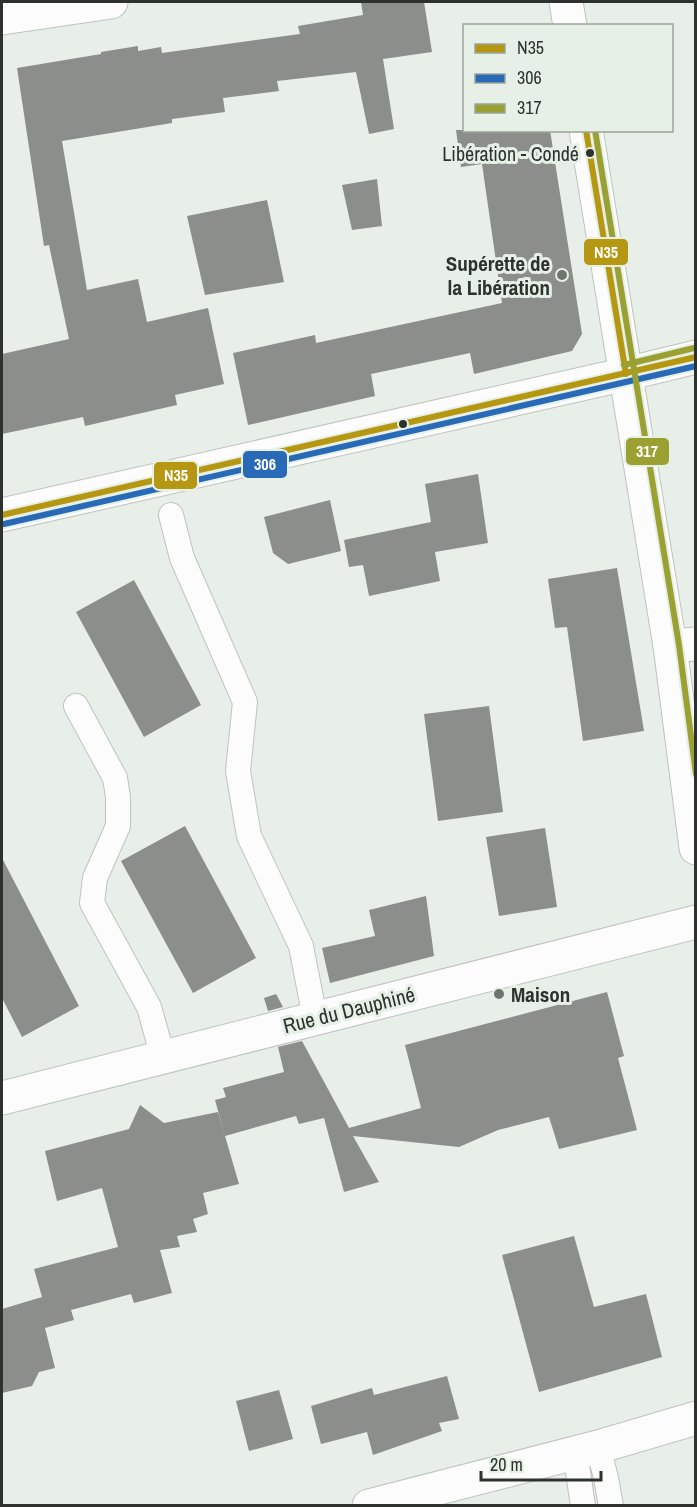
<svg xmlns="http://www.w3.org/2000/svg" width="697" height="1507" viewBox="0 0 697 1507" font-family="'Archivo Narrow',sans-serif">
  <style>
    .building { fill: #8b8e8a }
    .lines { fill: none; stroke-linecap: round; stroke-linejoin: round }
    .service-casing { stroke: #bec3be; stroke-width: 26 }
    .minor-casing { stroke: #bec3be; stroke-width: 35 }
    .tertiary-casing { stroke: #bec3be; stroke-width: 35 }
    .secondary-casing { stroke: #bec3be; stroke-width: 35 }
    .service { stroke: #fcfcfc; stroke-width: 24 }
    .minor { stroke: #fcfcfc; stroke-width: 33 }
    .tertiary { stroke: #fcfcfc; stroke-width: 33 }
    .secondary { stroke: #fcfcfc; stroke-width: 33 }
    .bus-1-casing { stroke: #e6f0e6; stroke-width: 10 }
    .bus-2-casing { stroke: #e6f0e6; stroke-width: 10 }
    .bus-3-casing { stroke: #e6f0e6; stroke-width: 10 }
    .bus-1 { stroke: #b69711; stroke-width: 6 }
    .bus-2 { stroke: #286ab7; stroke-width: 6 }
    .bus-3 { stroke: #9aa132; stroke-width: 6 }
    .bus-dot { fill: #2e322e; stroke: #e6f0e6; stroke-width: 2 }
    .poi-dot { fill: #6f746f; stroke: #e6f0e6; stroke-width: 2 }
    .labels { text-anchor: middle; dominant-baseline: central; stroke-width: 6; stroke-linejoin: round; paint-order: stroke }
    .bus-label { font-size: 20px; fill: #2e322e; stroke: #e6f0e6; text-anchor: end }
    .poi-label { font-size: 21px; font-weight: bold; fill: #2e322e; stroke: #e6f0e6; text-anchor: end }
    .street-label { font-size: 21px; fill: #2e322e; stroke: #e6f0e6 }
    .line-badge { stroke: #e6f0e6; stroke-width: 2 }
    .badge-label { font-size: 16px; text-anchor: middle; font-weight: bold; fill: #fff }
  </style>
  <rect width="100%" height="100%" fill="#e8eee8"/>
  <!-- building -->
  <path class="building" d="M361,2H424L432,52L383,59L394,129L369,134L356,72L277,81L279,91L223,98L225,112L172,119V123L62,141L87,290L138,279L147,322L208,308L224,384L175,395L177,405L85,426L83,417L2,434V354L69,339L49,245L44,246L17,68L101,54V52L138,46V51L161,47L162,53L300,34L298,26L363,15Z
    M456,130H550L582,334L572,351L474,374L470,353L371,374L375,396L248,425L233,353L315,335L316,343L502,303L482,164L461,167Z
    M377,179L382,226L352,230L342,185Z
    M267,200L284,282L205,295L187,216Z
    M478,474L488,543L435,552L440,581L369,596L363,565L349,567L344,540L431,522L425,484Z
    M330,500L341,551L288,564L273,553L264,517Z
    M617,568L644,731L583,741L567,627L555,628L548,579Z
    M134,580L201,705L144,737L76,612Z
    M489,706L503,812L438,821L424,714Z
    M185,826L256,958L193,993L121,861Z
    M545,828L557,907L499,916L486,837Z
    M2,858L79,1006L22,1037L2,998Z
    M426,896L434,956L330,983L322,948L375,936L369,910Z
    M607,992L624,1056L618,1058L637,1130L559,1149L549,1117L498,1130L459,1147L353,1136L379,1182L344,1192L324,1118L299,1124L296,1116L225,1136L215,1100L226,1097L223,1088L284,1072L278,1047L302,1041L349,1128L421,1108L405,1045Z
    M276,994L283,1007L268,1011L264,998Z
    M140,1105L164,1123L218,1112L239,1184L203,1193L208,1214L193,1219L197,1232L177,1236L180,1247L160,1250L172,1293L134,1303L131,1294L71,1310L74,1320L45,1328L55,1368L39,1372L32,1386L2,1393V1309L42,1297L34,1269L118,1247L102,1188L57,1201L45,1151L129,1129Z
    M574,1236L594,1307L646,1294L662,1357L539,1392L502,1255Z
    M447,1376L459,1419L439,1423L442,1431L373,1455L367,1432L321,1444L311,1406L372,1388L374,1395Z
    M279,1390L293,1439L249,1451L236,1401Z"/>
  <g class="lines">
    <!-- service casing -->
    <g class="service-casing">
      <path id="service" d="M171,515L182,558L245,702L238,771L249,836L301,946L315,1018
        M76,706L115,778L118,797V826L95,878L92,903L149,1007L163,1057
        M598,1447L606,1478L611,1506
        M575,1452L583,1506"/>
    </g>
    <!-- minor casing -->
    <g class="minor-casing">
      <path id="minor" d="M2,18L111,2
        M670,646L696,644
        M2,1098L696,922
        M369,1506L598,1447L696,1418"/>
    </g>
    <!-- tertiary casing -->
    <g class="tertiary-casing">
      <path id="tertiary" d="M2,515L626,374"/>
    </g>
    <!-- secondary casing -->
    <g class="secondary-casing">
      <path id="secondary" d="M566,2L570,26
        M586,130L670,646L696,848
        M626,374L696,357"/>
    </g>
    <!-- service -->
    <use href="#service" class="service"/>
    <!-- minor -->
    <use href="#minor" class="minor"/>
    <!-- tertiary -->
    <use href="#tertiary" class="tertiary"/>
    <!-- secondary -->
    <use href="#secondary" class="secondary"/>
    <!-- bus-1 casing -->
    <g class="bus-1-casing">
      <path id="bus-1" d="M586,130L626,374
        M2,515L696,357"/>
    </g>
    <!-- bus-2 casing -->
    <g class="bus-2-casing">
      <path id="bus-2" d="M4,524L696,366"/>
    </g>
    <!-- bus-3 casing -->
    <g class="bus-3-casing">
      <path id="bus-3" d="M595,130L679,645L696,774
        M624,365L694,348"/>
    </g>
    <!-- bus-1 -->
    <use href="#bus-1" class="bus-1"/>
    <!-- bus-2 -->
    <use href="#bus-2" class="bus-2"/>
    <!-- bus-3 -->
    <use href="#bus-3" class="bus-3"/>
  </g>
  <!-- markers -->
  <g class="bus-dot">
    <circle cx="590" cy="153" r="5"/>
    <circle cx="403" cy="424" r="5"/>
  </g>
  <g class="poi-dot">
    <circle cx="562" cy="275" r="6"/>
    <circle cx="499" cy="994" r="6"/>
  </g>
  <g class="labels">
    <!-- bus labels -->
    <g class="bus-label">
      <text x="579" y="153">Libération - Condé</text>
    </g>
    <!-- poi labels -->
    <g class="poi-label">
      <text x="550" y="263">Supérette de<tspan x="550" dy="24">la Libération</tspan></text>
      <text x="511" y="994" text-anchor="start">Maison</text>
    </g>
    <!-- street labels -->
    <g class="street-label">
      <text transform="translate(349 1010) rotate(-14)">Rue du Dauphiné</text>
    </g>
  </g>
  <g class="line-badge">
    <rect x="583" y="238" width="46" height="28" rx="6" fill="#b69711"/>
    <rect x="625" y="437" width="45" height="29" rx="6" fill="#9aa132"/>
    <rect x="242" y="450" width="46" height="29" rx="6" fill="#286ab7"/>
    <rect x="153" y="461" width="45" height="29" rx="6" fill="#b69711"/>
  </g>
  <g class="badge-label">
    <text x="606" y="258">N35</text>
    <text x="647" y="457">317</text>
    <text x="265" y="470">306</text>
    <text x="176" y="481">N35</text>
  </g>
  <!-- border -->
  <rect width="697" height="1507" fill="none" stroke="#2e322e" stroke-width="6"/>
  <!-- legend -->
  <rect x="463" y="24" width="210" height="108" fill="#e6f0e6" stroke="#9ca49c" stroke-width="1.5"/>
  <rect x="475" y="44" width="30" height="9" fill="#b69711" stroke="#9ca49c" stroke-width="1.5"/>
  <text x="517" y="54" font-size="18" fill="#2e322e">N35</text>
  <rect x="475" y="74" width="30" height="9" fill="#286ab7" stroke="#9ca49c" stroke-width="1.5"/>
  <text x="517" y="84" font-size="18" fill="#2e322e">306</text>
  <rect x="475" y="104" width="30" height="9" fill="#9aa132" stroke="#9ca49c" stroke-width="1.5"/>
  <text x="517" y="114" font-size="18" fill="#2e322e">317</text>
  <!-- scale -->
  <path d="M481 1471v9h120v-9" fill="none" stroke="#2e322e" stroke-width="3"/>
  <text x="490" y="1471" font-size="18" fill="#2e322e" stroke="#e6f0e6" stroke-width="4.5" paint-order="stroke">20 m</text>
</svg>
